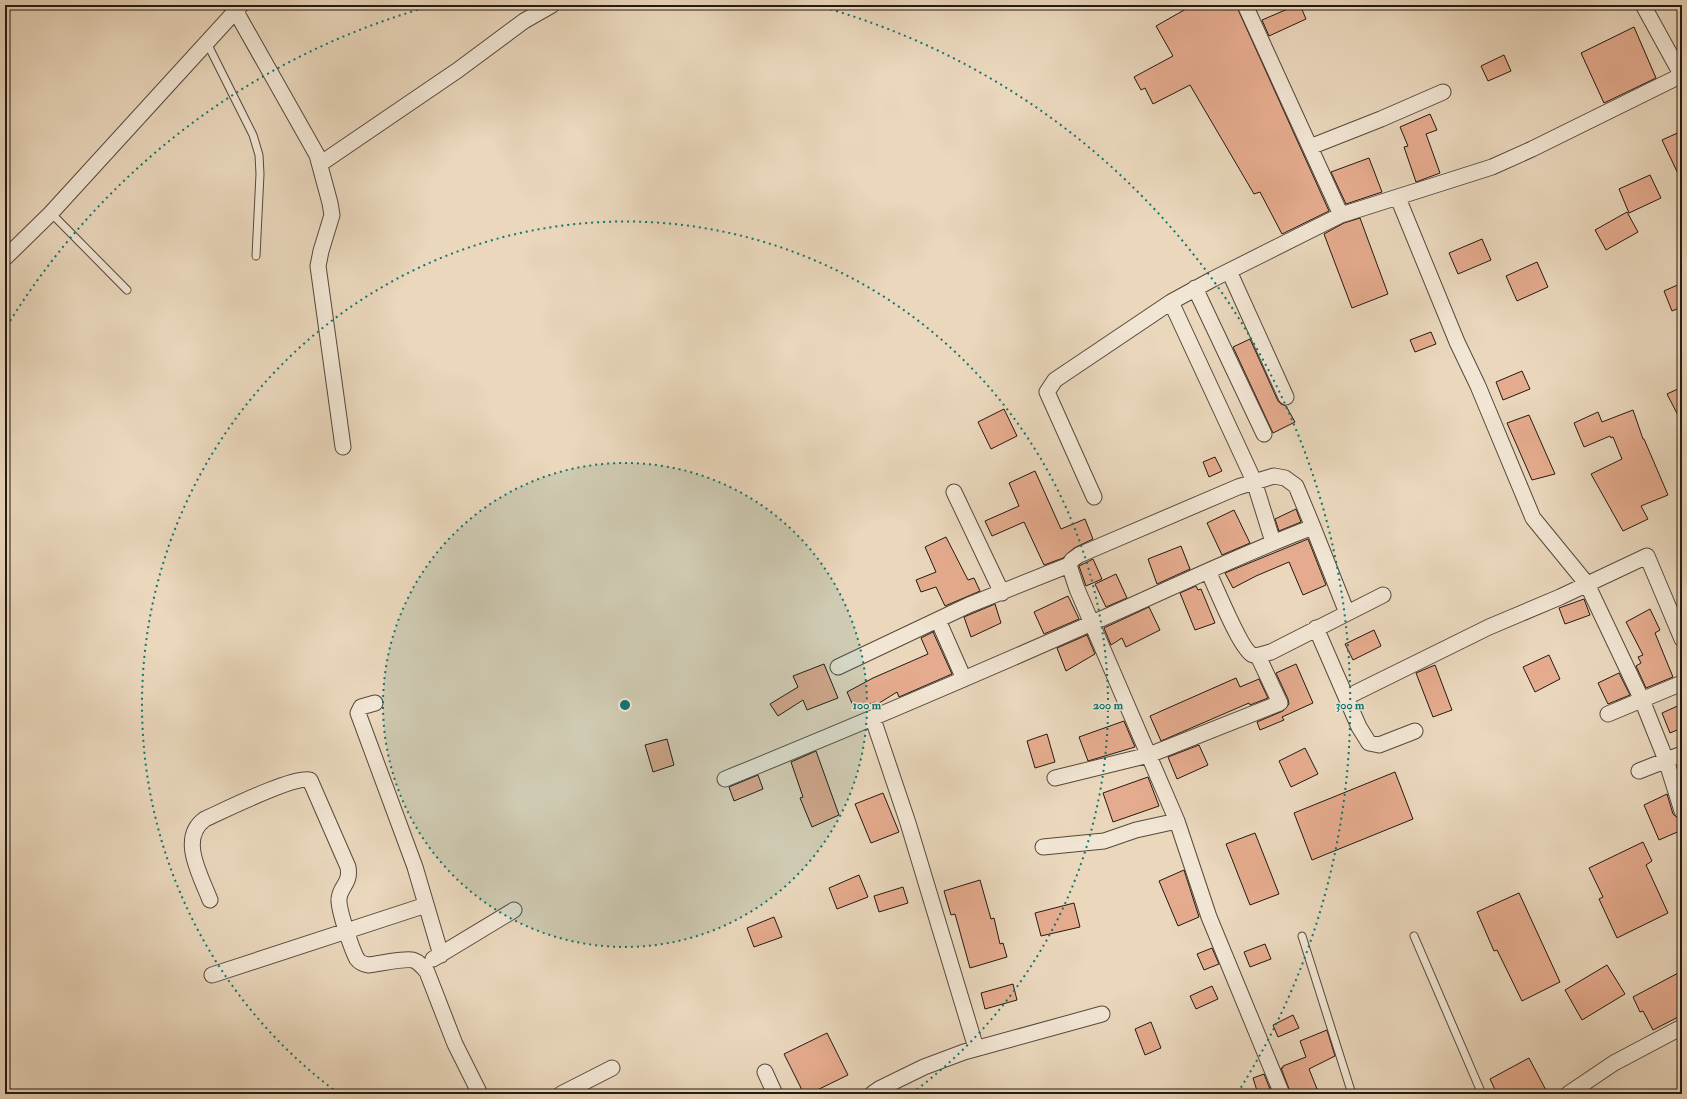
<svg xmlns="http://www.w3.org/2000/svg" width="1687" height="1099" viewBox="0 0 1687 1099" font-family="'IM FELL Double Pica',serif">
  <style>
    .building { fill: #e5ab8e; stroke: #241a10 }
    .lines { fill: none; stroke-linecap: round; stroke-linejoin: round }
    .lane-casing { stroke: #56493b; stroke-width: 9 }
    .street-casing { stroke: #56493b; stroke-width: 17 }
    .lane { stroke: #f1e5d3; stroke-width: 7 }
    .street { stroke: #f1e5d3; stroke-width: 15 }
    .ring { fill: none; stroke: #0f766e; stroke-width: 2; stroke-dasharray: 2 4 }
    .centre { fill: #0f766e; stroke: #f1e5d3; stroke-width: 2 }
    .ring-label { font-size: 12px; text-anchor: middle; font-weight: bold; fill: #0f766e; stroke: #f1e5d3; stroke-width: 3; stroke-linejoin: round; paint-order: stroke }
  </style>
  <rect width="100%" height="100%" fill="#ead7bc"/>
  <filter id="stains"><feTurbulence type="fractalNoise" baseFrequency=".005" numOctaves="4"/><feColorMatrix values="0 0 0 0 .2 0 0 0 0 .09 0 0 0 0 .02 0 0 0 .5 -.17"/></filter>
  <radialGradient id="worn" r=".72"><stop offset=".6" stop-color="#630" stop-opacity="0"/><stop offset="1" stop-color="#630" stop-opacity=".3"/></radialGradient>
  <!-- building -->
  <path class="building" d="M1193,5H1236L1329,211L1282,234L1260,192L1254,194L1190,85L1153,104L1145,88L1141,90L1134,77L1173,56L1156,26Z
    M1297,5H1300L1306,19L1269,36L1262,20Z
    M1634,27L1656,78L1604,103L1581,53Z
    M1504,55L1511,71L1488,81L1481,66Z
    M1430,114L1437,130L1426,134L1440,173L1416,182L1404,147L1408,146L1400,127Z
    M1682,131V182L1662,140Z
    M1369,158L1382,192L1346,204L1331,172Z
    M1650,175L1661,198L1629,213L1619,189Z
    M1627,212L1638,232L1606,250L1595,230Z
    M1360,218L1388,294L1352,308L1324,234L1344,223Z
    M1482,239L1491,260L1458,274L1449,253Z
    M1537,262L1548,287L1517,301L1506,276Z
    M1682,283V307L1672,311L1664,291Z
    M1431,332L1436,344L1415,352L1410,340Z
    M1250,339L1278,401L1281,404L1286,406L1295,422L1273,433L1233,347Z
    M1522,371L1530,389L1503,400L1496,382Z
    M1682,387V423L1667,394Z
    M1004,409L1017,436L991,449L978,422Z
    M1633,410L1643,439H1644L1668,495L1641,506L1648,519L1623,531L1591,474L1622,459L1613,437L1611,438L1610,436L1584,447L1574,423L1598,412L1602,422Z
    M1529,415L1555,474L1532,480L1507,423Z
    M1215,457L1222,471L1209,477L1203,462Z
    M1035,471L1061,529L1085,519L1093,539L1074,548L1063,558L1044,565L1024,522L992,536L985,521L1019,506L1009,483Z
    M1296,509L1301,522L1279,531L1275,519Z
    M1234,510L1250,543L1222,555L1207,523Z
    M946,537L968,580L974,578L980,591L945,606L936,587L921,592L916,580L936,572L925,547Z
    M1308,539L1326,585L1303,595L1289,562L1256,576L1233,588L1225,573Z
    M1181,546L1190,569L1157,584L1148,559Z
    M1093,559L1102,579L1086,586L1079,566Z
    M1116,574L1127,598L1106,607L1095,584Z
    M1196,586L1198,590L1201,589L1215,623L1195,630L1180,593Z
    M1068,596L1079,619L1044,634L1034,612Z
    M1584,599L1590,615L1565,624L1559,608Z
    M995,604L1001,623L971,637L964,617Z
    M1149,607L1160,630L1126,647L1122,638L1111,645L1104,628Z
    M1650,609L1660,630L1655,633L1673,677L1646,688L1636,666L1641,663L1638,657L1643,655L1626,622Z
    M1374,630L1381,646L1353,660L1345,644Z
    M933,632L952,674L899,697L897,692L876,705L875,702L855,710L847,692L873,678L928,654L921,638Z
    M1087,635L1095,654L1066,671L1057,648Z
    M1549,655L1560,679L1535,692L1523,667Z
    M824,664L838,698L807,710L803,700L778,716L770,704L798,687L793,676Z
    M1296,664L1313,703L1282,717L1284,720L1260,730L1257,722L1283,711L1289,704L1288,699L1276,673Z
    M1435,665L1452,710L1433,717L1416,673Z
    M1619,673L1630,695L1608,704L1598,683Z
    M1236,678L1240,687L1259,679L1268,698L1250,705L1249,703L1161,741L1150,716Z
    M1682,704V728L1670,733L1662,713Z
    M1124,721L1135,747L1088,761L1079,737Z
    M1047,734L1055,762L1035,768L1027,741Z
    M667,739L674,765L653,772L645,745Z
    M1199,745L1208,765L1177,779L1168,757Z
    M1305,748L1318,774L1291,787L1279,761Z
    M816,751L839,815L812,827L800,798L803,797L791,762Z
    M1395,772L1413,819L1312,860L1294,813Z
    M758,775L763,789L734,801L729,787Z
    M1148,777L1159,806L1113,822L1103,793Z
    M883,793L899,832L871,843L855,804Z
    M1667,794L1673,814L1680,820L1682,830L1659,840L1644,805Z
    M1255,833L1279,894L1250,905L1226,844Z
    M1643,842L1652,861L1646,865L1668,913L1617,938L1599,899L1603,897L1589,868Z
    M1184,870L1199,917L1178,926L1159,881Z
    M859,875L868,897L837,909L829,888Z
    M980,880L991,919L994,918L1000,944L1003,943L1007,957L970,968L955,914L951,915L944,891Z
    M903,887L908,903L879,912L874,896Z
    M1519,893L1560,982L1522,1001L1497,950L1494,951L1477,912Z
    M1074,903L1080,927L1041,936L1035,913Z
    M774,917L782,937L754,947L747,928Z
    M1265,944L1271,959L1250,967L1244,952Z
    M1212,948L1219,964L1204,970L1197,954Z
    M1607,965L1625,994L1582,1020L1565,990Z
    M1682,971V1015L1653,1030L1643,1011L1640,1012L1633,997Z
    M1013,984L1017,1000L985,1009L981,993Z
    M1212,986L1218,999L1196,1009L1190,996Z
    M1293,1015L1299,1028L1278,1037L1273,1025Z
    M1151,1022L1161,1048L1145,1055L1135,1029Z
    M1327,1030L1335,1056L1309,1069L1319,1094H1291L1281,1068H1283V1066L1306,1057L1300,1041Z
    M827,1033L848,1075L809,1094H804L784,1054Z
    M1529,1058L1548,1094H1497L1490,1079Z
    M1264,1074L1272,1094H1258L1253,1078Z"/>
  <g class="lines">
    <!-- lane casing -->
    <g class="lane-casing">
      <path id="lane" d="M207,43L253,135L259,155L260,174L256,256
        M51,213L127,290
        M1302,936L1352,1094
        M1414,936L1482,1094"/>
    </g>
    <!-- street casing -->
    <g class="street-casing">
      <path id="street" d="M1245,5L1341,215
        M1643,5L1682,76
        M235,10L317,155L330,203L332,215L321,251L318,266L343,447
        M1310,147L1381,119L1443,92
        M320,164L458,70L524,21L552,5
        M1398,198L1457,342L1478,386L1533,518L1587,584L1642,700L1666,760L1682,811
        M5,258L51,213L241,5
        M1229,271L1286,397
        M1195,288L1264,434
        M1171,302L1254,481L1273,542
        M954,492L1002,593
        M1094,497L1047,392L1055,380L1171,302L1213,279L1341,215L1492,167L1532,149L1682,75
        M1208,571C1215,585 1241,651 1253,655C1259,657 1265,653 1271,652L1383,595
        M938,620L964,679
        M1316,628L1359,727L1369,743L1379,745L1415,731
        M838,667L969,605L1069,565
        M1347,697L1489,627L1560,597L1647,556L1682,639
        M375,703L361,707L358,713L415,867L441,955
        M1608,714L1682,683
        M873,719L908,823L976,1048
        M1639,771L1682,754
        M1055,778L1149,755L1280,703L1258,656
        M725,779C848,729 970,677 1092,623C1166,591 1238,555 1313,527
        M1043,847L1104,841L1136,830L1177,821
        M210,900C201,876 178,838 205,819C223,811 295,775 310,780L348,867C351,884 340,886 339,899C338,909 352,950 357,959C360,963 363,964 368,965C379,964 403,958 413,960C419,962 423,967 427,972L455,1044L480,1094
        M433,959L514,910
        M212,975L426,905
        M765,1072L775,1094
        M561,1094L612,1068
        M872,1094L879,1089L924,1067L964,1052L1102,1014
        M1282,1094L1209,917L1177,821L1077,589L1069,565L1072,560L1079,555L1238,487L1274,476L1285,478L1296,486L1313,527L1347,613
        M1568,1094L1614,1063L1682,1027"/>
    </g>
    <!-- lane -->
    <use href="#lane" class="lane"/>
    <!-- street -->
    <use href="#street" class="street"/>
  </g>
  <!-- distance rings -->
  <circle cx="625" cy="705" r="242" fill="#0f766e" fill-opacity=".12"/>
  <g class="ring">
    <circle cx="625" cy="705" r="242"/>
    <path d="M338 1093A483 483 0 1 1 912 1093"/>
    <path d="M7 326A725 725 0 0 1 431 6M819 6A725 725 0 0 1 1240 1089"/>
  </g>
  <circle cx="625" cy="705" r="6" class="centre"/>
  <g class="ring-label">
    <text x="867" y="709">100 m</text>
    <text x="1108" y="709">200 m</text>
    <text x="1350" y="709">300 m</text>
  </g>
  <!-- margin -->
  <rect width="1687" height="1099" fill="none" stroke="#ead7bc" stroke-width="20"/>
  <rect x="6" y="6" width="1675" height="1087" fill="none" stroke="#241a10" stroke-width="2"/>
  <rect x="10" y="10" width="1667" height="1079" fill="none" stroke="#241a10"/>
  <rect width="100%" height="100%" filter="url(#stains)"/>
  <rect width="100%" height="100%" fill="url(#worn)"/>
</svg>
